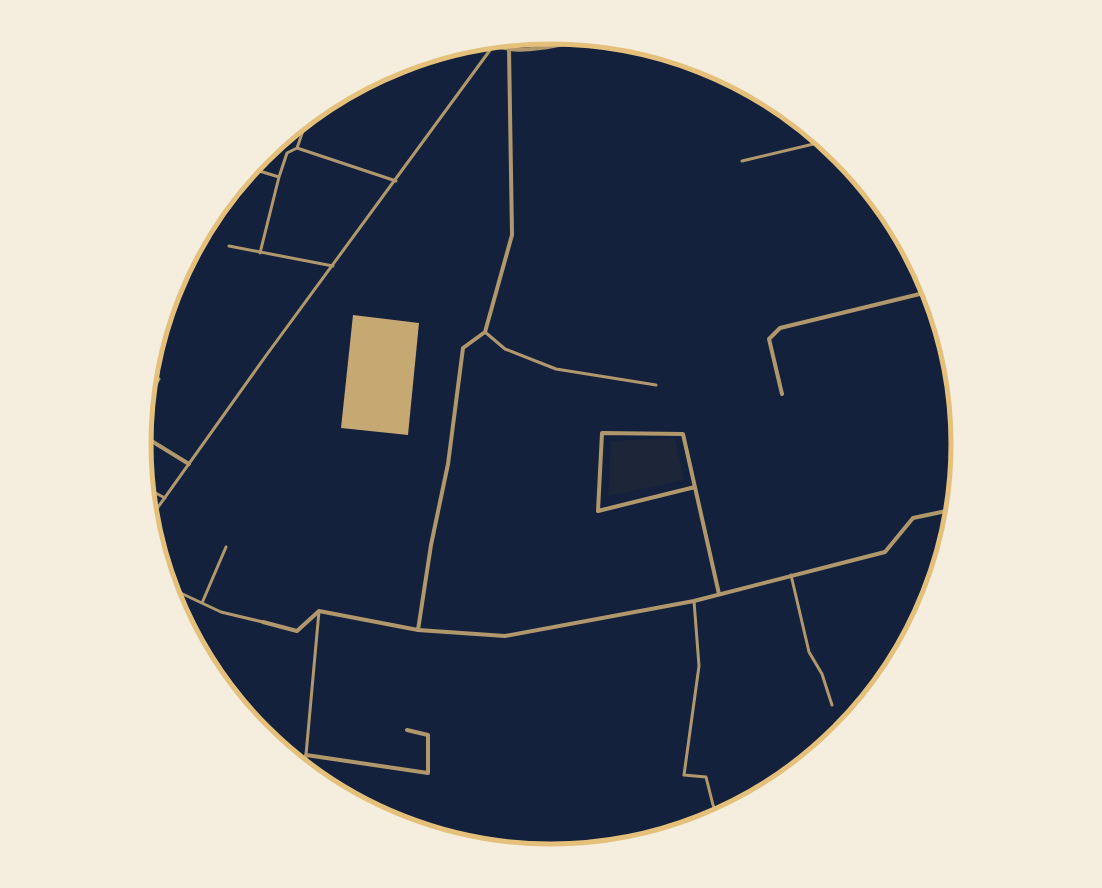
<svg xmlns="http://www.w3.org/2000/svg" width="1102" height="888" viewBox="0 0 1102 888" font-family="'Fira Sans',sans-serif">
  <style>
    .green { fill: #1d2539 }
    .building { fill: #c6a872 }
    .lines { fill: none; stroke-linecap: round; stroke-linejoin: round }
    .service { stroke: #b1986c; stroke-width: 3 }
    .minor { stroke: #b1986c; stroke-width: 4 }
    .rim { fill: none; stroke: #e5c07b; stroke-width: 5 }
  </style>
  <rect width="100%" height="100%" fill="#14213d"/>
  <!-- green -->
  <path class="green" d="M675,438L684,480L608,496L611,441Z"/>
  <!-- building -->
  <path class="building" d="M353,315L419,323L408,435L341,428Z"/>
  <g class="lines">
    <!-- service -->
    <path class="service" d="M297,148L306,122L309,119
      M742,161L822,142
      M253,169L279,177L287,153L297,148L396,181
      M878,204L879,208
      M229,246L333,266
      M260,253L279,177
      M485,332L505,349L556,369L656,385
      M153,362L155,358L154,357
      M149,396L159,379L151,371
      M148,489L165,498
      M151,517L265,357L496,42
      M791,575L809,652L822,674L832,705
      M172,589L221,612L263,622
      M694,601L699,666L684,775L706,777L713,805L717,814
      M202,603L226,547
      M305,766L319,611"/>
    <!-- minor -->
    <path class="minor" d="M484,44C493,45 500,47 509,49C531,52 564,44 586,40
      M782,394L769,339L780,328L928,292
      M145,437L189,464
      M695,487L598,511L602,433L683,434L719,594
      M263,622L297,631L319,611L418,630L505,636L694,601L885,552L913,518L951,510
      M418,630L431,545L448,464L463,348L485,332L512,235L509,49
      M306,755L428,773V735L407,730"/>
  </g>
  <!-- crop -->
  <path d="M0 0H1102V888H0ZM151 444a400 400 0 1 1 800 0a400 400 0 1 1-800 0Z" fill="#f5edde" fill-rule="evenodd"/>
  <path class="rim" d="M151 444a400 400 0 1 1 800 0a400 400 0 1 1-800 0Z"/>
</svg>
